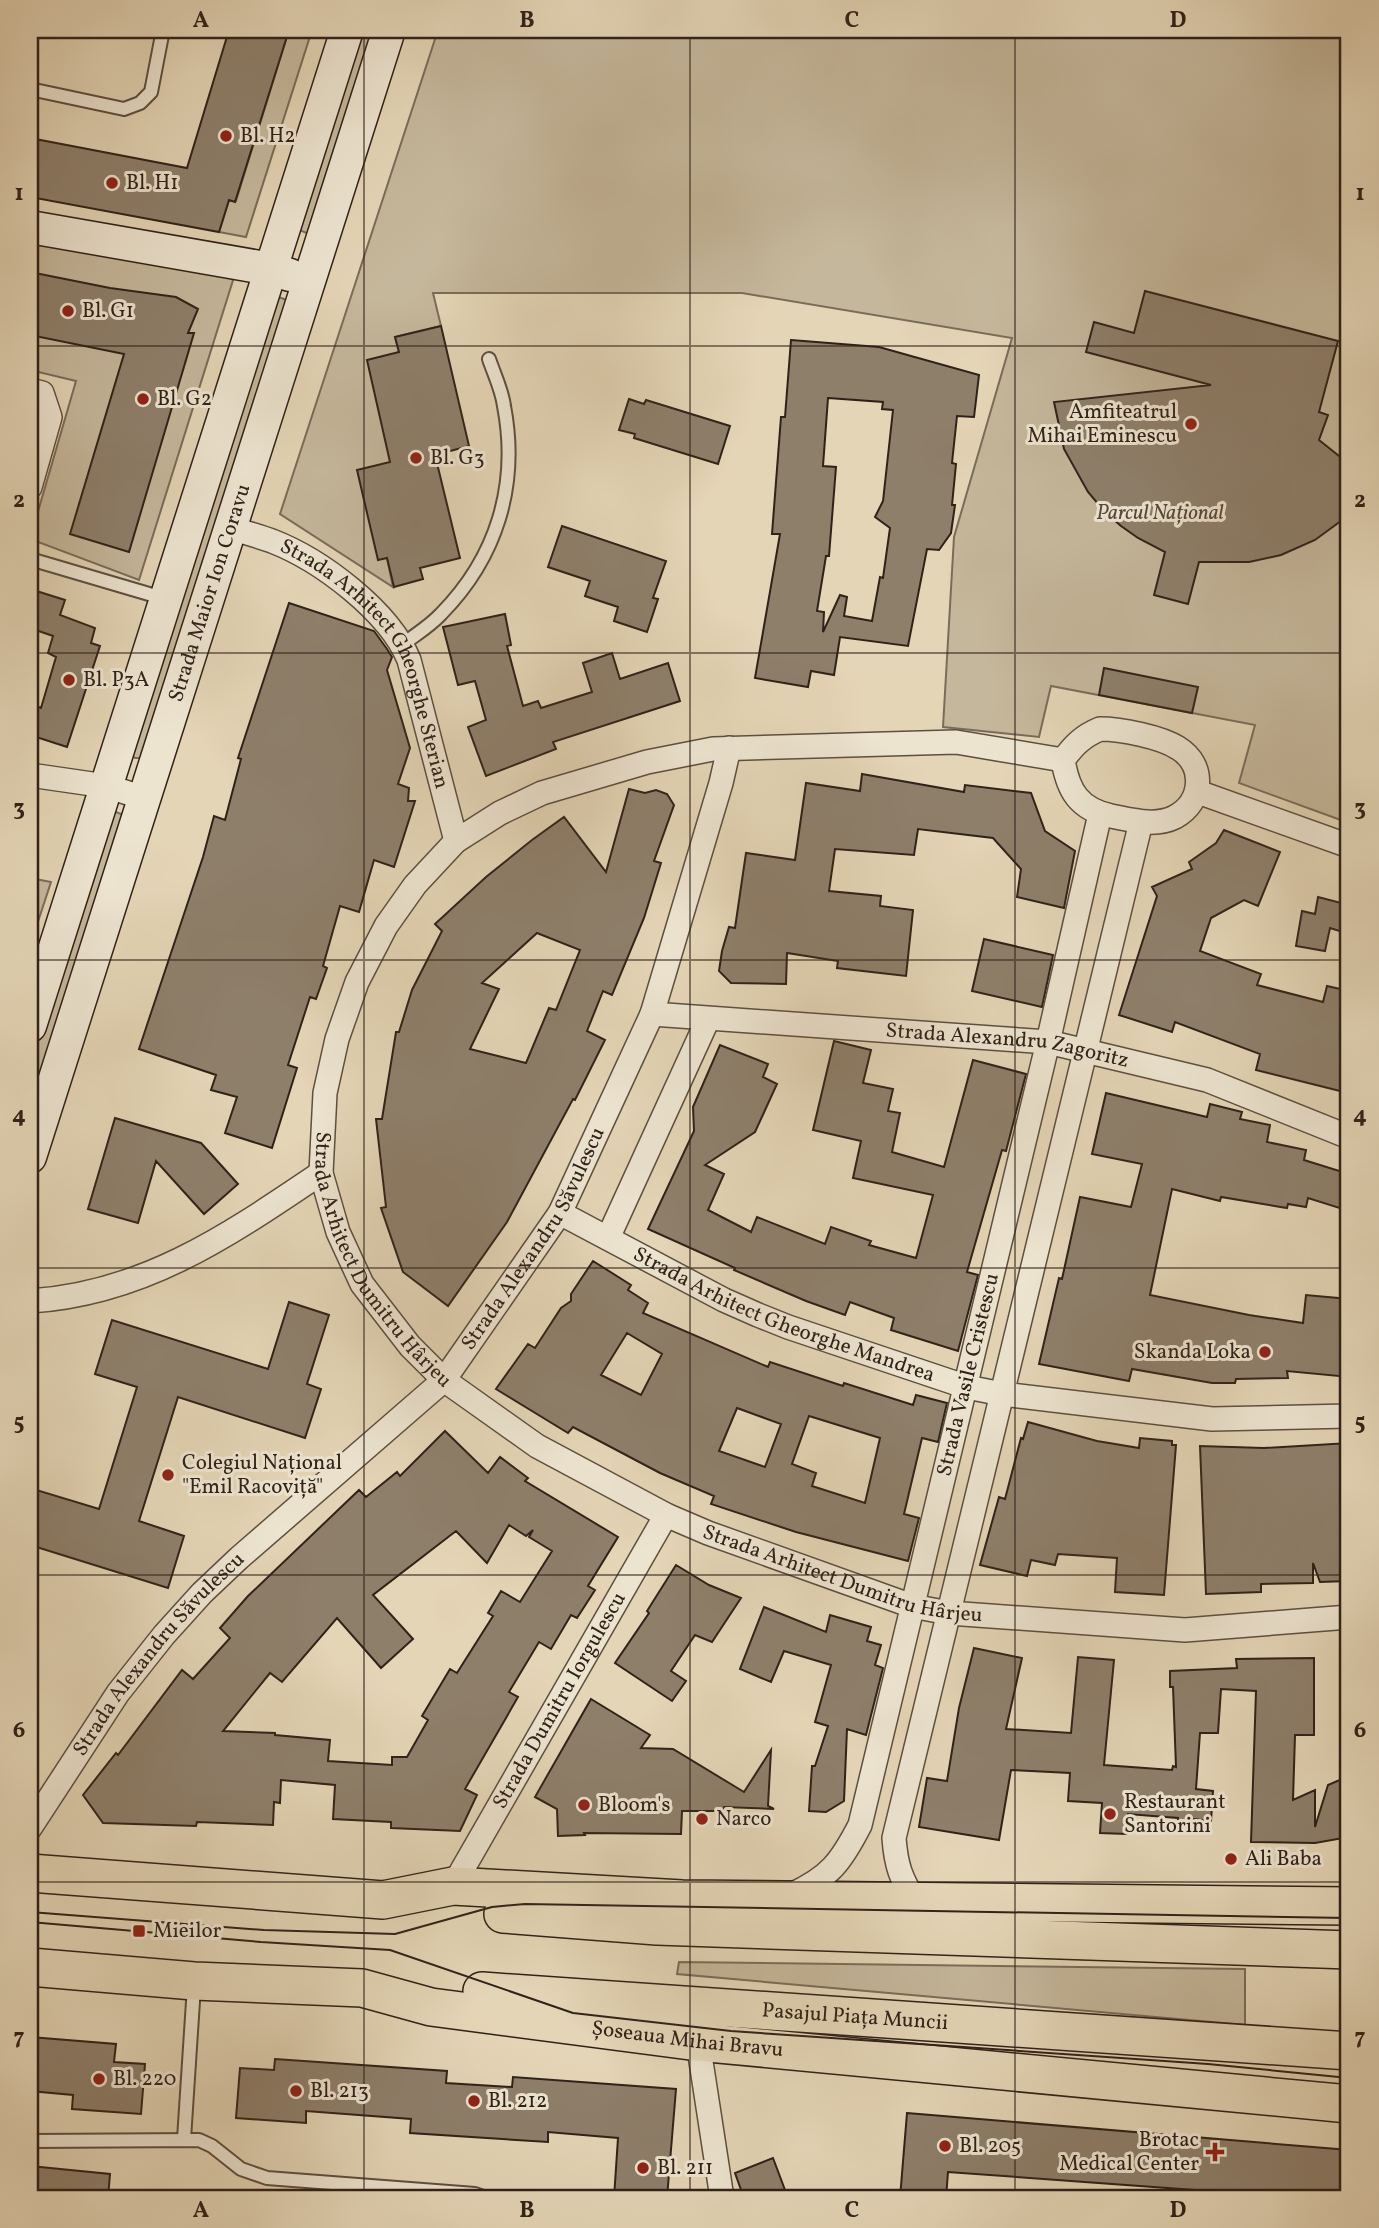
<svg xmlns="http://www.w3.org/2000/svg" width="1379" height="2228" viewBox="0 0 1379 2228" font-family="Vollkorn,serif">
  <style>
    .green { fill: #c5b79b; stroke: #7a6c5a; stroke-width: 2 }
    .building { fill: #8e7f6b; stroke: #302219; stroke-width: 2; fill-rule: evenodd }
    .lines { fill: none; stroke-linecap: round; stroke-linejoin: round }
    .lane-casing { stroke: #5d4f40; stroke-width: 16 }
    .street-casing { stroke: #5d4f40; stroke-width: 26 }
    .secondary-casing { stroke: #302219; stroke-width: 35 }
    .primary-casing { stroke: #302219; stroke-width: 40 }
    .lane { stroke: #ede4d0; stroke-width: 12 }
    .street { stroke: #ede4d0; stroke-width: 23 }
    .secondary { stroke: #ede4d0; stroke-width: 32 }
    .primary { stroke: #e4d5b6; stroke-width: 37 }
    .tram { stroke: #302219; stroke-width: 2 }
    .grid { fill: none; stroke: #302219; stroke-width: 2; stroke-opacity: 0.55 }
    .poi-dot { fill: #8f2418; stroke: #ede4d0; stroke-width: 2.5 }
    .labels { text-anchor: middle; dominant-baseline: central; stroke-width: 6; stroke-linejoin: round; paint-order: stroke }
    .poi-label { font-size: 21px; fill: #302219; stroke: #ede4d0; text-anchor: start }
    .park-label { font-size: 21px; font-style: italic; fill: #55473a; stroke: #ede4d0 }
    .street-label { font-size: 21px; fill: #302219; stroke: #ede4d0 }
    .neatline { fill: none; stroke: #302219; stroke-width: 2.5 }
    .grid-label { font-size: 23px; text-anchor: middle; font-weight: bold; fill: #302219 }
  </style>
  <rect width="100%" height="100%" fill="#e4d5b6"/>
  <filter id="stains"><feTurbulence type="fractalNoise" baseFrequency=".00286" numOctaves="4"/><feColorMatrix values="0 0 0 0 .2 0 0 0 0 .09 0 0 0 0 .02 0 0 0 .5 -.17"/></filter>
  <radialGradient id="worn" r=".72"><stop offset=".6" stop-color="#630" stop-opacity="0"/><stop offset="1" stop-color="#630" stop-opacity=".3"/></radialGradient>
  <!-- green -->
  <path class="green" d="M289,30H312L246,237L219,232L229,200L236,201Z
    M355,30H380L309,234L299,230Z
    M438,30H1349V823L1239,783L1255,725L1051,686L1039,737L943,727L954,537L1012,338L742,293H433L441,326L395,337L399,352L397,461L387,558L393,587L280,514Z
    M30,242L234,277L139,580L30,539L76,381L30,370Z
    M278,297L287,300L144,758H135L128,752Z
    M113,811L124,815L40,1077L30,1074V1053L106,815Z
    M30,878L51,882L30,946Z
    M679,1962L1245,1969V2025L677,1974Z"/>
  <!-- building -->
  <path class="building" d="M229,30H289L235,202L229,200L219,232L30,197V138L187,168Z
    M30,272L110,288L176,297L198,309L188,333H194L129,552L70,534L124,354L30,335Z
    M1145,291L1338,341L1319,412L1328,415L1319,440L1349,464V515L1315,540L1281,555L1249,562H1199L1188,604L1154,595L1165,552L1138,538L1121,526L1105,512L1088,492L1064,449L1054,402L1211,385L1086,352L1094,322L1134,333Z
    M441,326L469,446L435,455L460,558L420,568L423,579L394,587L387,558L378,560L357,470L390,462L367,360L399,352L395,337Z
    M791,340L879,347L979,375L974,417L957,416L952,463L956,464L952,505H955L951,533L939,550L927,549L908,646L840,637L834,675L811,671L808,687L755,678L780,534H772L781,417H785ZM828,398L883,402L882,409L893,410L883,501L875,517L890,528L883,578L880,577L872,621L844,616L847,597L840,595L823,632L824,612L817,611L826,556H829L836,467L823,466Z
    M629,399L644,404L646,400L730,426L718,464L634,438L635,434L619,430Z
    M562,526L666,561L653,598L658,599L647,632L614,621L618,607L585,596L590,581L548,567Z
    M30,589L65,600L60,615L95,628L91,643L100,646L67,747L30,735L31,704L41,708L56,657L48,653L53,636L30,628Z
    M289,603L374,631L387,649L392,657L387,670L410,748L398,784L409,788L408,801H415L394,867L374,860L359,912L340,906L323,966L327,968L316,999L310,997L288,1065L297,1068L272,1148L225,1133L237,1097L211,1090L216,1075L139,1049L203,857L214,816L225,820L241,759L238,758Z
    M505,614L511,645L507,646L523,706L538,701L541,708L592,692L583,663L612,653L620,679L668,663L680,701L553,742L556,749L486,776L468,727L486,720L475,681L458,685L443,627Z
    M1104,668L1198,687L1192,713L1099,695Z
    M862,774L964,792L965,785L1031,793L1045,831L1075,851L1064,908L1017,897L1021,869L993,838L918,829L914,855L835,849L829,891L881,896L880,906L913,910L906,976L837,968L838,961L787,953L786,984L731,983L719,971L722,951L729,927L735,928L746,853L795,860L806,783L860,791Z
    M629,789L645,793L656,790L667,794L674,805L654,861L661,863L644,918L612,995L603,991L587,1031L605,1040L575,1100L573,1099L507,1222L448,1306L403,1272L381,1208L386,1207L376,1119H382L396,1032H399L412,990L442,931L435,924L486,877L532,840L564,817L606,872ZM537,933L580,950L556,1010L549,1008L526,1063L470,1049L499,989L482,983Z
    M1224,830L1280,852L1258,906L1244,900L1211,918L1200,951L1261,974L1257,985L1323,1002L1327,986L1349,991V1069L1344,1092L1256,1070L1260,1054L1175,1022L1172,1032L1119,1015L1157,896L1152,887L1192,869L1189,862L1216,843Z
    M1318,897L1349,905V934L1330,928L1325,951L1296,946L1302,911L1315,914Z
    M984,939L1053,955L1042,1007L972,991Z
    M834,1041L871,1050L863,1083L893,1089L888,1111L900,1113L892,1152L944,1167L973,1060L1026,1074L1006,1151L1002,1150L967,1272L978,1275L958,1351L891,1330L894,1318L850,1302L845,1315L806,1301L734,1270L735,1268L648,1229L694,1131L693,1107L720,1045L768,1064L763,1077L777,1084L755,1132L705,1165L724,1174L708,1210L751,1232L757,1217L825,1244L831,1227L871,1241L869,1245L916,1258L933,1195L853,1178L861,1141L813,1130Z
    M1106,1093L1207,1117L1210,1104L1242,1112L1240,1119L1270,1125L1267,1142L1306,1150L1304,1160L1349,1174V1211L1308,1198L1306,1207L1288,1204L1287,1208L1221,1197L1220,1201L1172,1189L1150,1295L1249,1315L1303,1323L1306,1295L1349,1299V1377L1287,1371L1288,1378L1236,1379L1235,1383H1212L1132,1369L1129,1381L1039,1364L1059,1278L1062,1279L1080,1197L1131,1207L1142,1164L1092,1154Z
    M115,1118L201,1143L238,1184L204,1214L156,1161L138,1223L88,1209Z
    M593,1261L631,1285L628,1290L648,1303L643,1313L768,1367L770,1362L843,1386L844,1383L913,1405L916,1395L947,1403L938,1442L922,1438L904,1514L919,1518L908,1561L796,1532L711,1504L714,1496L660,1473L573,1427L568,1433L496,1389L528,1344L535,1348L561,1308L571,1301V1294ZM627,1333L662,1354L641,1395L601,1375ZM737,1408L781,1424L765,1467L719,1451ZM809,1416L880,1438L865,1503L812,1486L816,1473L792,1464Z
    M289,1302L329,1315L307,1384L321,1389L305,1438L178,1397L139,1521L184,1536L168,1588L30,1545V1488L99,1509L137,1387L95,1374L112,1320L268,1369Z
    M1028,1422L1097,1441L1139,1448L1140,1438L1172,1441V1445H1176L1164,1595L1115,1592L1117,1558L1058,1554L1055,1565L1031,1560L1027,1576L980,1565L999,1497L1005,1499L1021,1438L1023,1439Z
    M445,1431L488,1473L500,1457L528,1478L525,1481L618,1537L588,1586L595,1590L577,1618L571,1615L551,1649L539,1642L509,1692L518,1697L465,1789L477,1795L460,1831L391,1828V1822L333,1819L335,1785L281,1780L280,1803L274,1802L273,1825L197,1822L196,1826L103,1823L83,1795L116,1753L118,1755L182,1670L193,1679L230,1638L220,1628L248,1596L359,1490L366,1497L397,1472L400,1476ZM509,1525L526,1536L533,1530L529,1537L552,1551L520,1602L501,1591L488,1613L493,1616L462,1665L457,1673L450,1669L422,1716L428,1720L407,1757H392V1765L328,1761L330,1740L275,1735V1733L223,1731L270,1673L282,1682L337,1618L381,1668L413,1639L373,1595L456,1531L487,1563Z
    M1349,1443L1348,1581L1320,1582L1313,1563V1583L1261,1584V1592L1206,1594L1200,1446L1264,1448Z
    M676,1565L709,1585L741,1598L712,1642L695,1635L671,1671L686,1681L672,1701L615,1663L649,1613L647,1611Z
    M764,1607L826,1632L830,1615L871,1627L867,1641L881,1645L875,1665L883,1668L866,1735L847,1729L844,1801L826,1812L809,1811L812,1766H815L828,1726L815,1722L831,1665L784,1651L771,1682L740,1669Z
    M974,1648L1022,1658L1006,1729L1071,1733L1078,1657L1114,1660L1104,1765L1172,1770L1173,1766L1176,1767L1173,1687H1170V1671L1237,1668L1236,1659L1314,1658V1735H1295L1293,1800L1315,1790V1827L1328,1785L1349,1776V1837L1315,1843L1251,1842L1256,1691L1221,1689L1218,1733H1200L1196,1789L1213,1791L1211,1821L1194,1819L1193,1826H1178V1818L1128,1814L1127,1834L1100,1833L1102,1803L1068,1801L1070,1773L1011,1770L999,1840L919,1827L927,1778L947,1781L959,1708Z
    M591,1699L650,1735L641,1748L673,1749L744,1792L771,1750L768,1806L774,1809L724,1807V1811H682L681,1834L584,1833L585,1835L558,1836L557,1809L535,1797Z
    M30,2037L116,2044L114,2062L145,2064L141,2114L72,2109L73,2095L30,2091Z
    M275,2059L447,2071L446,2083L512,2087L513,2077L676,2089L667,2198H614L618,2138L548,2132V2142L410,2133L411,2119L306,2111V2123L236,2118L240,2068L274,2070Z
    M907,2113L1349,2150V2198H1248L1249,2194L948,2172L946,2198H900Z
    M773,2158L788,2198H744L735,2173Z
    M30,2166L110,2174L108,2198H30Z"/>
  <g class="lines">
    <!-- lane casing -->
    <g class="lane-casing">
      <path id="lane" d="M30,89L124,109L140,103L151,92L163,30
        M30,559L166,599
        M402,645C415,635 430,626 441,614C497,557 519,485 504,406C502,390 494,374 489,359
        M184,2139L194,1986
        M30,2141L199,2140L212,2146L241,2169L267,2178L475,2194L486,2198"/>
    </g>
    <!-- street casing -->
    <g class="street-casing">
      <g id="street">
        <path d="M30,390L42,393L50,417L30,487"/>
        <path id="s1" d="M230,528C244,532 258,536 272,541C321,560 389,611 409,660L456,841"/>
        <path d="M1100,729C1121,729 1161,737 1178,748C1206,765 1203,802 1175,817C1155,827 1132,820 1111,816C1079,809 1068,791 1063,760C1074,745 1083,736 1100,729Z"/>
        <path id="s2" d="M1063,760L956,742L713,749L647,762L542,793L500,813L456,841L415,885L386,926L357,982L337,1039L325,1093L321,1173L338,1232L362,1284L410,1346L444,1380L537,1446L666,1515L708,1533L912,1606L949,1613L1185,1630L1349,1617"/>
        <path d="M30,775L106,786L144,798"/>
        <path d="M1198,792L1349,846"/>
        <path id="s3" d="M652,1014L1048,1042L1207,1080L1349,1137"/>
        <path id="s4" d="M560,1213L724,1300L758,1315L788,1327L967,1387L1002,1394L1212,1419L1349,1416"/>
        <path d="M608,1238L708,1019"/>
        <path d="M30,1301C144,1294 229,1235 321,1173"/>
        <path id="s5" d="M30,1828L118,1693L164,1635L202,1593L239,1558L444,1380L560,1213L652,1014L721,783L729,748"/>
        <path id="s6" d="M453,1886L666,1515"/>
        <path id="s7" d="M791,1895C830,1877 841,1862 860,1825L1048,1042L1100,814"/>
        <path d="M916,1903C901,1879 896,1866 894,1838L1141,822"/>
        <path d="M698,2042L722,2198"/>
      </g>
    </g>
    <!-- secondary casing -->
    <g class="secondary-casing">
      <g id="secondary">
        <path d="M30,227L271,269L290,275"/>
        <path d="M30,1026L347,30"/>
        <path id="s8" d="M30,1157L389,30"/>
      </g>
    </g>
    <!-- primary casing -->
    <g class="primary-casing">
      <g id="primary">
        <path d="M30,1873L383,1900L453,1886L682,1899L1349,1906"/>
        <path d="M503,1914L657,1926L1349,1950"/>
        <path id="s9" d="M30,1967L194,1981L362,1988L431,2007L698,2042L1349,2104"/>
        <path id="s10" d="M482,1991L1349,2051"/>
      </g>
    </g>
    <!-- lane -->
    <use href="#lane" class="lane"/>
    <!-- street -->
    <use href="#street" class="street"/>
    <!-- secondary -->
    <use href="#secondary" class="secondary"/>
    <!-- primary -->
    <use href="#primary" class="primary"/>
    <!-- tram -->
    <path class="tram" d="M30,1912L264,1930L395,1934L492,1907L525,1904L1349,1918
      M30,1922L261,1942L390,1950L573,2013L731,2031L1208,2064L1349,2078"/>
  </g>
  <!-- grid -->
  <path class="grid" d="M364,30V2198M690,30V2198M1015,30V2198M30,346H1349M30,653H1349M30,960H1349M30,1268H1349M30,1575H1349M30,1882H1349"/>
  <!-- markers -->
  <g class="poi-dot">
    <circle cx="226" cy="136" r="7"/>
    <circle cx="112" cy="183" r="7"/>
    <circle cx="68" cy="311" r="7"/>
    <circle cx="143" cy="399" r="7"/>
    <circle cx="1191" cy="424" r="7"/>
    <circle cx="416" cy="458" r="7"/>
    <circle cx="69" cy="680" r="7"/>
    <circle cx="1265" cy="1352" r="7"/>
    <circle cx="168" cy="1475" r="7"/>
    <circle cx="584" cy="1805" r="7"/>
    <circle cx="1110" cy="1814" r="7"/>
    <circle cx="702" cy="1819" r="7"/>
    <circle cx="1231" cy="1859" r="7"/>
    <rect x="132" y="1924" width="14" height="14" rx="3.5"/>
    <circle cx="99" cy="2079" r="7"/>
    <circle cx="296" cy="2091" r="7"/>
    <circle cx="474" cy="2101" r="7"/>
    <circle cx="945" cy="2146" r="7"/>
    <path d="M1211.5 2141.5h7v7h7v7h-7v7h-7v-7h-7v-7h7z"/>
    <circle cx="643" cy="2168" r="7"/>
  </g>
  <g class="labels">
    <!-- poi labels -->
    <g class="poi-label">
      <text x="240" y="136">Bl. H2</text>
      <text x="126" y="183">Bl. H1</text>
      <text x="82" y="311">Bl. G1</text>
      <text x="157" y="399">Bl. G2</text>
      <text x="1177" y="412" text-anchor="end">Amfiteatrul<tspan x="1177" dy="24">Mihai Eminescu</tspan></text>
      <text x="430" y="458">Bl. G3</text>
      <text x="83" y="680">Bl. P3A</text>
      <text x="1251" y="1352" text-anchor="end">Skanda Loka</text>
      <text x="182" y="1463">Colegiul Național<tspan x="182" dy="24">"Emil Racoviță"</tspan></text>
      <text x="1124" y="1802">Restaurant<tspan x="1124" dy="24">Santorini</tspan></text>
      <text x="598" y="1805">Bloom's</text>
      <text x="716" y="1819">Narco</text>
      <text x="1245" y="1859">Ali Baba</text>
      <text x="153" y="1931">Mieilor</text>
      <text x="113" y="2079">Bl. 220</text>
      <text x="310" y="2091">Bl. 213</text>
      <text x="488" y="2101">Bl. 212</text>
      <text x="1199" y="2140" text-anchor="end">Brotac<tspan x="1199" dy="24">Medical Center</tspan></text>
      <text x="959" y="2146">Bl. 205</text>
      <text x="657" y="2168">Bl. 211</text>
    </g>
    <!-- park labels -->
    <g class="park-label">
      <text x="1160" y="513">Parcul Național</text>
    </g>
    <!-- street labels -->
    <g class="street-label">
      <text stroke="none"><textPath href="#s8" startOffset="592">Strada Maior Ion Coravu</textPath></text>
      <text stroke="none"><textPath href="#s1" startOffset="208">Strada Arhitect Gheorghe Sterian</textPath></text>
      <text stroke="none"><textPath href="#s3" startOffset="357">Strada Alexandru Zagoritz</textPath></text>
      <text stroke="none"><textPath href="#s5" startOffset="782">Strada Alexandru Săvulescu</textPath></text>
      <text stroke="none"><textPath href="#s2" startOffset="1101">Strada Arhitect Dumitru Hârjeu</textPath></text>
      <text stroke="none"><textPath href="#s4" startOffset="247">Strada Arhitect Gheorghe Mandrea</textPath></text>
      <text stroke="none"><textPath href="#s7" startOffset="564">Strada Vasile Cristescu</textPath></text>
      <text stroke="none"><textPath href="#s2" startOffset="1689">Strada Arhitect Dumitru Hârjeu</textPath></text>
      <text stroke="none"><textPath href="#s5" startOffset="217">Strada Alexandru Săvulescu</textPath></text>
      <text stroke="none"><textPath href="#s6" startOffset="214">Strada Dumitru Iorgulescu</textPath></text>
      <text stroke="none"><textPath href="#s10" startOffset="374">Pasajul Piața Muncii</textPath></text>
      <text stroke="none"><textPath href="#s9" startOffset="663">Șoseaua Mihai Bravu</textPath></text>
    </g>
  </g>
  <!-- margin -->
  <rect width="1379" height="2228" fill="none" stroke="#e4d5b6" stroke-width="77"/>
  <rect x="38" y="38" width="1302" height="2152" class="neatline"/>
  <g class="grid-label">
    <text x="201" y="27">A</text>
    <text x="527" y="27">B</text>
    <text x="852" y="27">C</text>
    <text x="1178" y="27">D</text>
    <text x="19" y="200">1</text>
    <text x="1360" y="200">1</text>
    <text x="19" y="507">2</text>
    <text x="1360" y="507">2</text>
    <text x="19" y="815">3</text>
    <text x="1360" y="815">3</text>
    <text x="19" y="1122">4</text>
    <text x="1360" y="1122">4</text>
    <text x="19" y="1429">5</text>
    <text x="1360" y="1429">5</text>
    <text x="19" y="1737">6</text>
    <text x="1360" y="1737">6</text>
    <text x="19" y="2044">7</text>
    <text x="1360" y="2044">7</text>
    <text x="201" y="2217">A</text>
    <text x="527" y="2217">B</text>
    <text x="852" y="2217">C</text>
    <text x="1178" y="2217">D</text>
  </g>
  <rect width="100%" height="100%" filter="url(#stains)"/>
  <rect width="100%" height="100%" fill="url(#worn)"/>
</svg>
